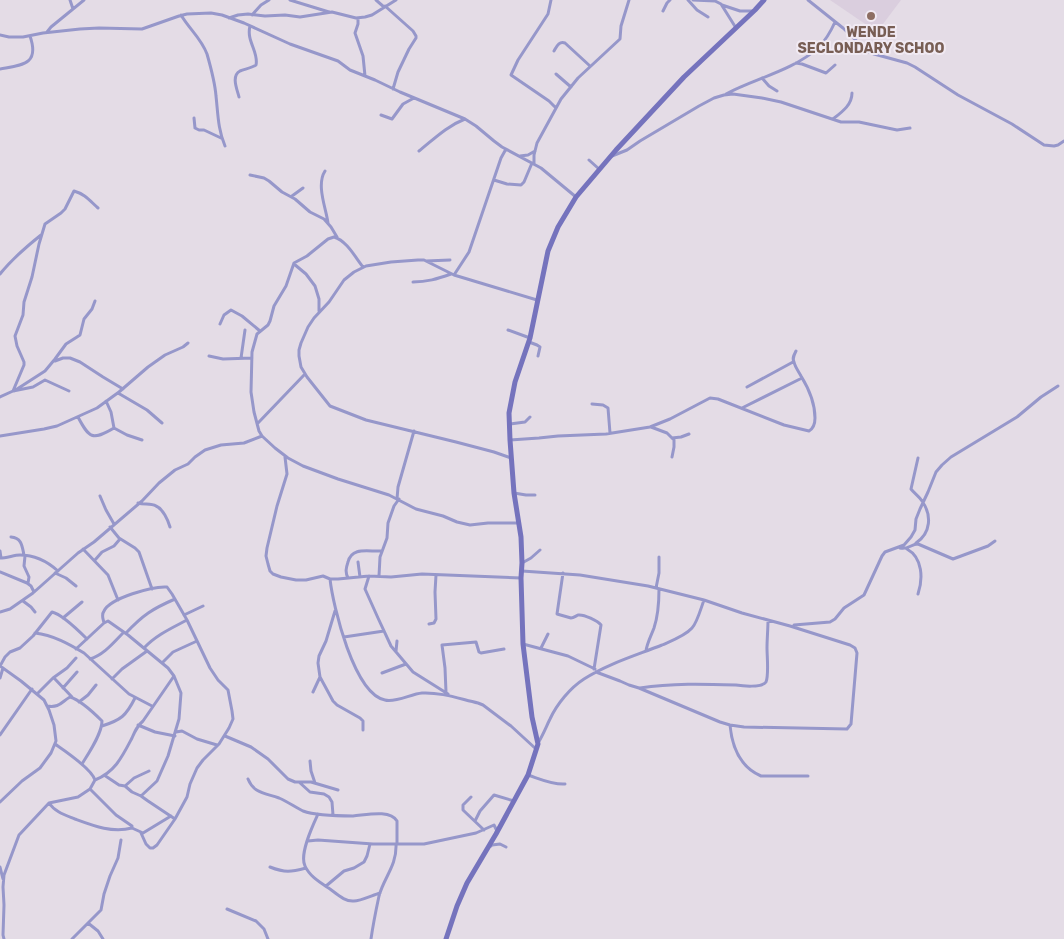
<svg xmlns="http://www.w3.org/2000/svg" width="1064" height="939" viewBox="0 0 1064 939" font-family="Rubik,sans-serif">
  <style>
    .built { fill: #dacede }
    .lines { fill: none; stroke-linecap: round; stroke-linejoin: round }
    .street { stroke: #9697ca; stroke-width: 3 }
    .secondary { stroke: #7573bd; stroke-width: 5 }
    .education-dot { fill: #8d6e63; stroke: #f1eaf3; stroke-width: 2 }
    .labels { text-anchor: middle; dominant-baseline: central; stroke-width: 4; stroke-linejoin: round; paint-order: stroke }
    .education-label { font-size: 14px; font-weight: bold; fill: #785e54; stroke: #f1eaf3 }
  </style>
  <rect width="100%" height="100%" fill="#e4dce6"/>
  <!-- built -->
  <path class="built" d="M830,0H901L877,32Z"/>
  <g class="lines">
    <!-- street -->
    <path class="street" d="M70,0L73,9
      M290,0L329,12
      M376,0L384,7
      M551,0L548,14L518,60L511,75L549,101L556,108
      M688,0L697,10L708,17
      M693,0L715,1L721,4L736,28
      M808,0L843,28L867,51L874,54L907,63L915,67L958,95L1012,124L1044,145L1054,146L1058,145L1064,141
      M722,5L740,11H753
      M385,6L413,31L416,36V38L409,49L398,72L393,89
      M663,11L667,3L670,0
      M181,15C190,30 201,38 207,54C211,68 215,83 216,96C218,114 218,130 225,146
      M252,15L261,5L269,0
      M229,18L238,15L248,14L265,16L285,15L300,17L332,12L356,18L365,17L372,15L396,0
      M358,18V24L355,33L363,56L365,76
      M47,32L51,27L84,0
      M0,35L9,37H23L43,33L80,29L99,28L142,29L179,16L187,14L211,13L222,15L244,23L290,44L338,61L350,70L375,80L400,92L465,119L476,126L494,141L502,147L541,168L576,197
      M554,51C557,46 559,41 565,43L590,66
      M796,63L802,64L826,73L835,65
      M0,69C22,65 40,65 30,36
      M556,74L571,87
      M762,78L769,86L777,91
      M726,94C756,78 792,71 818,48C825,41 831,31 835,22
      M239,97C237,89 231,76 240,71C245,69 251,68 256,65C259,52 246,41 250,26
      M381,115L392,119L403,104L414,98
      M194,118L195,128L199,130H204L221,138
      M833,119C842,112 852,105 852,93
      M419,151C434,139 447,126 465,119
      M520,156L528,155L535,151
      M612,156L627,150L640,141L699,106L714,98L724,95L733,94L762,98L781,102L841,122H859L897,130L910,128
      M589,160L599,169
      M534,164V155L537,143L561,99L578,78L620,39L621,26L629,0
      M325,171C316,185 326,208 328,223
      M250,175L264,178L269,181L282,192L295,199L310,212L324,219L331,227L337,237
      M494,180L507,184L521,185L524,182L532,163
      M292,196L303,188
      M426,261L450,260
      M294,264L306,274L315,286L319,299V311
      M363,267C355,257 347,241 334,237L328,239L307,256L294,263L286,286L274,306L270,321L268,325L257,334L252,352L251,392L254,412L259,431L262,436L275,448L288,458L303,466L338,479L389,495L416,509L443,516L457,522L470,525L488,523H518
      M0,274C12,259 26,247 41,235
      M454,275L469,252L501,158L506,149
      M413,282C427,282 437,279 451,274
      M220,324L224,315L231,310L242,316L260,331
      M508,330L530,338
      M529,342L537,345L540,347L538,356
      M209,356L223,359L252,358
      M241,358L245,330
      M55,361L63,358H70L80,362L103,377L123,389
      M747,387L793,362
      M13,391L24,365V362L17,346L15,336L23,315L24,302L32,277L39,244L45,224L61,213L65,209L74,191C85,194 90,201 98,208
      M14,391L45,371L55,359L66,344L77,337L80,335L84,319L92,309L95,301
      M118,393L147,410L162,423
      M0,397L13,391L33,387L45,380L69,391
      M106,401L111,412L114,428L127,435L142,440
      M592,404L603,405L608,408L610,433
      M742,408L802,378
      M78,417C89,438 92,441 114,428
      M258,423L305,374
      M510,424L525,422L530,417
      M651,427L667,433L674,440V447L672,457
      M0,436L44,429L57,426L97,408L119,392L148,367L165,355L183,347L188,343
      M672,438L681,437L689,434
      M510,440L539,438L558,436L606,434L650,427L670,419L710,398L718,399L784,425L809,431C814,428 815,424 815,418C815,403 809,389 801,376C799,372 795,367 794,362C792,358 794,355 796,351
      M285,457L287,474L277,506L267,548L266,556L268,564L270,571L273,574L281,577L296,580H306L323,576L330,579H338L369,576L391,577L422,574L521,578
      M511,458L494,452L456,442L366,420L330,406L307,377L301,367L299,356V350L301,343L308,327L314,318L329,302L344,280L354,272L366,266L391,262L418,260H424L454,275L537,300
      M514,493L526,495H535
      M100,496L106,510L114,524
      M397,499L398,487L414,431
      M138,503C144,505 151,503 156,506C163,509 168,520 170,527
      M110,527L119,538L135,548L139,552L152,589
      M11,537C22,538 22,546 24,555
      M916,543C931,533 932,515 922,501C919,496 914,493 911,489L918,458
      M900,548C908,550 911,544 918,544L953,559L988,546L995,541
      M83,549L108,575L118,600
      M907,549C923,558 923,579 918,594
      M0,551L1,558
      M25,556L24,566L29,577L28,583
      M0,558C7,558 14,555 20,555C34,555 48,562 58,571
      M95,560L102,552L114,546L120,539
      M358,562L360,577
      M522,563L531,558L540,550
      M522,571L580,575L648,586L704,600L742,613L790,626L850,645L855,648L857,653L851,724L847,729L744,727L730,725L720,722L639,688L629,685L620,681L596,672
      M0,572L27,583L31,586L34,592
      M55,573L66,578L76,586
      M563,573L557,614L571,618C573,618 576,616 578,615C584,614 598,621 601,625L594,669
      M369,576L365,589L378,618L391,646L413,672L448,694
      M379,576L380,557L387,538L388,523L394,506L399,499
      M348,578C345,572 346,568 348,562C352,546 369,552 382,551
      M330,579C333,606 354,694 385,700C395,703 411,694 422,693C441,692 460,699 478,703L483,705L511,726L536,749
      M656,588L659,573V557
      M23,601L31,607L35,612
      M335,611L326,641L319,656L318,663L320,677L333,701L337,705L360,718L363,721V730
      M0,612L10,609L33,593L78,553L94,542L142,501L159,483L175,470L188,464L195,457L205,450L221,445L244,443L262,436
      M184,615L203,606
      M63,618L82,602
      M104,623C103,618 101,615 104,611C110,598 153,586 167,587L172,594L187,620L210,668L218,680L228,690L232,711L233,719L229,728L219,744L203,760L197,768L190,784L187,797L175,819L157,845L153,848H150L146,844L141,833
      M429,624L434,623L436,619L435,592L436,575
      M794,625L830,622L835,619L844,608L864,595L882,556L885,552L904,545L911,537L915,530L916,519L920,509L928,492L936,472L942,465L951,457L1017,417L1041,397L1058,386
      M35,633C53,635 69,644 84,653L129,694L152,706
      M126,633C143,615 152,609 175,599
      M344,637L384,631
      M523,644L568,656L595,669
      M144,648C156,635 172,628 187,620
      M541,648L548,634
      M76,649L104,623L108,621L128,635L168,668L174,676L181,693L179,719L168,756L157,781L141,796
      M396,651L397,641
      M646,651C647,643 651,636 654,628C658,616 659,602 659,589
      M90,659C104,655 114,642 124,632
      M162,663L173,652L197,641
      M0,666L21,681L44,700L49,710L54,725L56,741L51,753L40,768L22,781L0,802
      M0,666L5,657L10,652L20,648L33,636L52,612C61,614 79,631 87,639
      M382,673L406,664
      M0,678L3,668
      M54,678L72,697
      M112,679L122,669L147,651
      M63,688L77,672
      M640,688C672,683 704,684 736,685C742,686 762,688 766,682C769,675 767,656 767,648C767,639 768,629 768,620
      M313,692L320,677
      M446,692L445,668L442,645L476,642L479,652L481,653L504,649
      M37,694L53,678L67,668L76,658
      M79,702L88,695L96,685
      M47,706C60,708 61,702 70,697C80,700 95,714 102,721C102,734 88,754 82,764
      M138,725L155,732L175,736
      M730,725C732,747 740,767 761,776H808
      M102,726C121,720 126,716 135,698
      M176,732L182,731L197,739L217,745
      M0,735L32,689
      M225,736L251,747L268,759L288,779L295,782H311L338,790
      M538,743C543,735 546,727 550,719C557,704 570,688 584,679C607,664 637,655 662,645C671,641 685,636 692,628C697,623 701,608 704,600
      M55,744C65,751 91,768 95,780L90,789L116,815L132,826V828L143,833L171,816
      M310,761L311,771L315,783
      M104,775L119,785L125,786L132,792L141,796L148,801L175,819
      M528,775C540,779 553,785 565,784
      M248,779C254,794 266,793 279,798C288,802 295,807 303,811C317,816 339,816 353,816C366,815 390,809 397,821V844
      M95,780C115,772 122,757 132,738C135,731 137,726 143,721L174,676
      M299,782L310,792L324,794L329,797L332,802L333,815
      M125,786L134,778L149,771
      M471,797L463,805V810L484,830
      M49,803C55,812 65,815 75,819C94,826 112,833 132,828
      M318,814C313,825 299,854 305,866C310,877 321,883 330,889C337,894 345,902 354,901C360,901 373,895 380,893
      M475,821L480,811L494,795L514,801
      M308,841L318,840L373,844H424L476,833L494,825L497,831
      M491,846L492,845L500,844L506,847
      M0,867L3,879
      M270,867C285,873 291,872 306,868
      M326,886L344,871L354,868L364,862L367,856L370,844
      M227,909L256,921L264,929L268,939
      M88,923L98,931L103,939
      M4,939L3,935L4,905L3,887L4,875L19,835L49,803L78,797L90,789
      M72,939L101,910L104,894L110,876L118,858L121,840
      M371,939C373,925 376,910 379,896C384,877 397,866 396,844"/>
    <!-- secondary -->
    <path class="secondary" d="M446,939L457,906L467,883L496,834L528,775L538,744L532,717L523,644L521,578L522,563L521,537L514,493L510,440L509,413L515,382L530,338L548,251L558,227L576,197L616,150L684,77L755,10L764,0"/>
  </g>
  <!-- markers -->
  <circle class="education-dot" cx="871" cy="16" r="5"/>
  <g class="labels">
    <!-- education labels -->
    <g class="education-label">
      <text x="871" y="32">WENDE<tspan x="871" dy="16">SECLONDARY SCHOO</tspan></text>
    </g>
  </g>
</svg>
